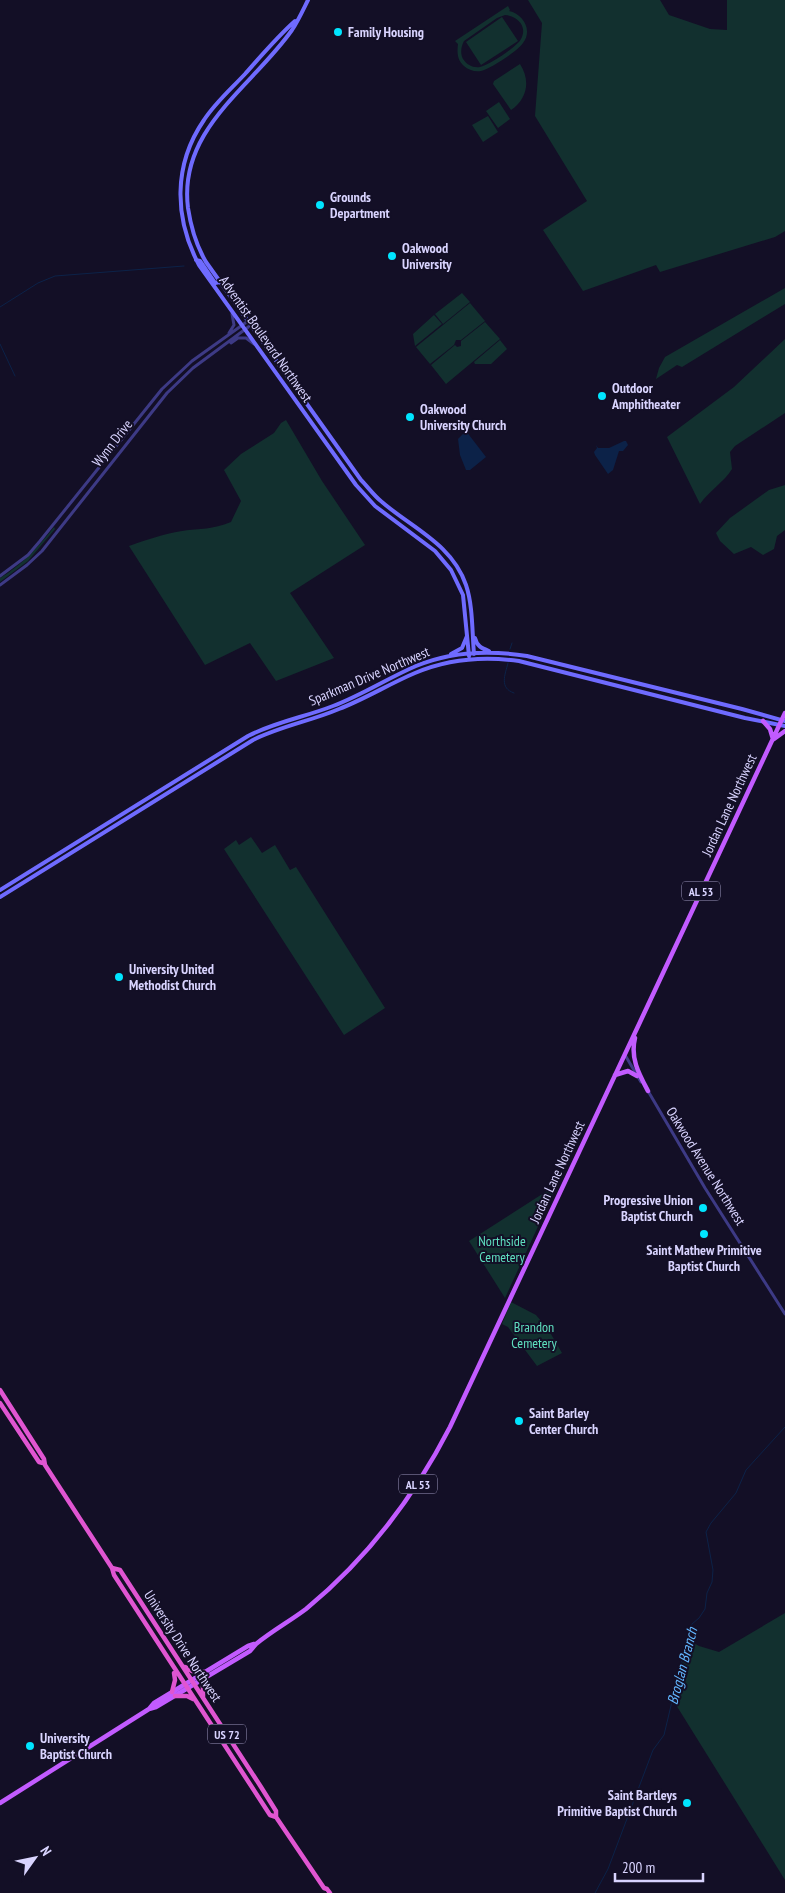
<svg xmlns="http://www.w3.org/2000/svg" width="785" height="1893" viewBox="0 0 785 1893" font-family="'PT Sans Narrow',sans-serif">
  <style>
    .green { fill: #12302f; fill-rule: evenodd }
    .water { fill: #0c2248 }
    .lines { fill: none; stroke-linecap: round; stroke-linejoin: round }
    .stream { stroke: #0c2248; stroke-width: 1 }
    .tertiary { stroke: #3d3a85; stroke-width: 3 }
    .secondary { stroke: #6f6bff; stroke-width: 4 }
    .primary { stroke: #c25bff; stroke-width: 4.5 }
    .trunk { stroke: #e055d1; stroke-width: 4.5 }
    .poi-dot { fill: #00e5ff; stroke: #130f26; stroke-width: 2 }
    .labels { text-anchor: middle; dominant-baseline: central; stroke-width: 4; stroke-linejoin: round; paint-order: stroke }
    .shield { fill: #130f26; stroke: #9e99be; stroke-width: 1 }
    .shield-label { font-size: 12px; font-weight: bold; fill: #d9d4ff }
    .poi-label { font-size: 14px; font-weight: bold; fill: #d9d4ff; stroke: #130f26; text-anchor: start }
    .street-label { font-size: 14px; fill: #d9d4ff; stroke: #130f26 }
    .park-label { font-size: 14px; fill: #5fe0c0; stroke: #130f26 }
    .water-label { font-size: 15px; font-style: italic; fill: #62b6ff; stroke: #130f26 }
  </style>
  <rect width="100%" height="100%" fill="#130f26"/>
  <!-- green -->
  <path class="green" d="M528,0H660L669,15L710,29L727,30V0H785V231L775,237L660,272L656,265L583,291L543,230L587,201L535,116L542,23Z
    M508,6L510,10L509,11C523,14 533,30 523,43C518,51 490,69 481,71C475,72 468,70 464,66C457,60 457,52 458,44L455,41ZM505,15C517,16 528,26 521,39C518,46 488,66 480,67C473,68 467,65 463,59C460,53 461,47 464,41L497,18Z
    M502,17L518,41L481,65L466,42Z
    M520,64C531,81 527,99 511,110L493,84L494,81Z
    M499,102L510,119L498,128L486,111Z
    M488,116L498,132L483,142L472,125Z
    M785,288V304L682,367L677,365L656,379L659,368L665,357Z
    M462,293L470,302L443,324L435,314Z
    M470,303L485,321L461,340H456L454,345L430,364L416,347Z
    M434,315L442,324L415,346L413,334Z
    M485,322L500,339L446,384L431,365L455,345L457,347L461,346V341Z
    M785,339V413L735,446L730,452L732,469C724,482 709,491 700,504L667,437L734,387Z
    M500,340L507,349L491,364H475L474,362Z
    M286,420L322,481L365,545L290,593L334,658L276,681L250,643L205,665L129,546C146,540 163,534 182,531C201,528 212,530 231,522L241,501L224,470L241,454L274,433L281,423Z
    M785,485V530L777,536L774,549L763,555L751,547L734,554L720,541L716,533L730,518L769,490Z
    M54,527L55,529L28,561L0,582V578C22,565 38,547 54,527Z
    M251,837L262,853L275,845L290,870L296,867L385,1008L344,1035L224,849L236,840L239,845Z
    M547,1191H551L553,1194L505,1298L469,1241Z
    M511,1302L536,1315L548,1329L562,1353L537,1366L508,1327L502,1324Z
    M785,1613V1880L673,1700L683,1677L678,1674L690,1641L699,1646L719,1652Z"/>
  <!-- water -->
  <path class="water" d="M466,431L486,457L470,470H466L460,455L458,439Z
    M624,441H626L628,445L623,451H619L613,470L608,474L595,455L594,452L597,448L596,445L598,448H609Z"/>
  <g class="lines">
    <!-- stream -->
    <path class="stream" d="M0,307L38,283L55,276L184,266
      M0,344L15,376
      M510,649L512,643
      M508,663C505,675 499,688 514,693
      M595,1893L608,1869L653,1750L664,1735L688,1634L692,1624L699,1618L705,1609L707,1593L712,1582L713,1570L706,1532L711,1523L736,1493L746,1470L785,1427"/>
    <!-- tertiary -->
    <path class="tertiary" d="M229,333L234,325L232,314
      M231,343L238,338H246L254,344
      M0,576L28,555L40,541L162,389L192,361L248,321
      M0,585L27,565L42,551L167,393L193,368L251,325
      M625,1055L641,1082
      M648,1091L705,1188L785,1314"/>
    <!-- secondary -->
    <path class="secondary" d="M308,0C303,10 298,21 292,30C252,87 178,129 188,208C191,228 196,245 206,262L361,480C368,487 374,496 382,502C412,528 452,544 466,585C473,606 472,631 474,654
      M295,21C277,37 261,56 245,74C231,89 215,103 204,120C173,165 174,218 199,265L356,485L375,506L435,551L451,570L463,595L469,656
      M196,260L200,261L215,283L220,282
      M475,638C477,646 481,648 489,651
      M451,654L462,648L467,636
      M0,890L248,736C275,722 305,717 333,706C362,695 388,678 416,666C452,651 489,650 527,656L742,709L785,721
      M0,897L253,740C281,726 311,721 339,709C365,699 389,684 415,673C448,659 483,656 519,661L745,718L785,726"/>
    <!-- primary -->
    <path class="primary" d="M763,721L770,729L773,739
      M774,739L785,731
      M635,1038C630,1058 639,1074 648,1091
      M615,1075L628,1071L637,1076
      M149,1709L154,1703L248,1646L254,1644
      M0,1803L149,1709L156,1707L250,1651L256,1644C272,1631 290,1621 306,1609C368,1558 414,1497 450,1427L785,713"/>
    <!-- trunk -->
    <path class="trunk" d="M0,1390L44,1459L45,1465L112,1568L114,1575L270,1815L276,1817
      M0,1403L39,1462L43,1463
      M112,1568L120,1570L261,1787L276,1811V1817L324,1888L327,1889L330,1893
      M185,1667L192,1671L204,1672
      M172,1692L175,1680L174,1673
      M175,1696H187L193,1699
      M203,1697V1686L207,1676"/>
  </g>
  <!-- markers -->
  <g class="poi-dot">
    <circle cx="338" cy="32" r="5"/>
    <circle cx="320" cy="205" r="5"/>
    <circle cx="392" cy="256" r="5"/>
    <circle cx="602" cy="396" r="5"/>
    <circle cx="410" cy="417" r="5"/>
    <circle cx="119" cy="977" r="5"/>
    <circle cx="703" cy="1208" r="5"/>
    <circle cx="704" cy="1234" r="5"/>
    <circle cx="519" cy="1421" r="5"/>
    <circle cx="30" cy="1746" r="5"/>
    <circle cx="687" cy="1803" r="5"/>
  </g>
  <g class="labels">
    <!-- shield labels -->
    <g class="shield">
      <rect x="682" y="881.5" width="38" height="19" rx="4"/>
      <rect x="399" y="1474.5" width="38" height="19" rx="4"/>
      <rect x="208" y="1724.5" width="38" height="19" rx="4"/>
    </g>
    <g class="shield-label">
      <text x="701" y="891">AL 53</text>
      <text x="418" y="1484">AL 53</text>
      <text x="227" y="1734">US 72</text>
    </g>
    <!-- poi labels -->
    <g class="poi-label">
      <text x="348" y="32">Family Housing</text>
      <text x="330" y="197">Grounds<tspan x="330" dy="16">Department</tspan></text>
      <text x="402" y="248">Oakwood<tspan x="402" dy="16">University</tspan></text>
      <text x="612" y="388">Outdoor<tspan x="612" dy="16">Amphitheater</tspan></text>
      <text x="420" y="409">Oakwood<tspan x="420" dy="16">University Church</tspan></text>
      <text x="129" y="969">University United<tspan x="129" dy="16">Methodist Church</tspan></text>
      <text x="693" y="1200" text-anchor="end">Progressive Union<tspan x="693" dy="16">Baptist Church</tspan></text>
      <text x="704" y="1250" text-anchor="middle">Saint Mathew Primitive<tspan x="704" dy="16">Baptist Church</tspan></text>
      <text x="529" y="1413">Saint Barley<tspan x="529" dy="16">Center Church</tspan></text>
      <text x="40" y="1738">University<tspan x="40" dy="16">Baptist Church</tspan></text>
      <text x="677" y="1795" text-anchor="end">Saint Bartleys<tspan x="677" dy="16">Primitive Baptist Church</tspan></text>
    </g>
    <!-- street labels -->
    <g class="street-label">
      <text transform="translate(266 339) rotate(55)">Adventist Boulevard Northwest</text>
      <text transform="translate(112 443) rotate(-52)">Wynn Drive</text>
      <text transform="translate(369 676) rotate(-23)">Sparkman Drive Northwest</text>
      <text transform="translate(729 805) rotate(-65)">Jordan Lane Northwest</text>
      <text transform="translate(706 1166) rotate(58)">Oakwood Avenue Northwest</text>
      <text transform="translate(557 1172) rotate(-65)">Jordan Lane Northwest</text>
      <text transform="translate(183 1646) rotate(57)">University Drive Northwest</text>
    </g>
    <!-- park labels -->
    <g class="park-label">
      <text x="502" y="1241">Northside<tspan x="502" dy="16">Cemetery</tspan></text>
      <text x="534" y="1327">Brandon<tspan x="534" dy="16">Cemetery</tspan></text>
    </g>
    <!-- water labels -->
    <g class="water-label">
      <text transform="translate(682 1666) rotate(-75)">Broglan Branch</text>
    </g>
  </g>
  <!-- north arrow -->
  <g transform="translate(35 1858) rotate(57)" stroke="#130f26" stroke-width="4" paint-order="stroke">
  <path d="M0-4L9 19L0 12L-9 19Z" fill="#d9d4ff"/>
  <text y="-8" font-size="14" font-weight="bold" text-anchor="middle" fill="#d9d4ff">N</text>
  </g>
  <!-- scale -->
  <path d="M615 1873v8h88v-8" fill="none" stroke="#d9d4ff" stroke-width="2.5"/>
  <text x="622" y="1873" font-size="15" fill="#d9d4ff" stroke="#130f26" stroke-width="4" paint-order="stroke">200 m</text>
</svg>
